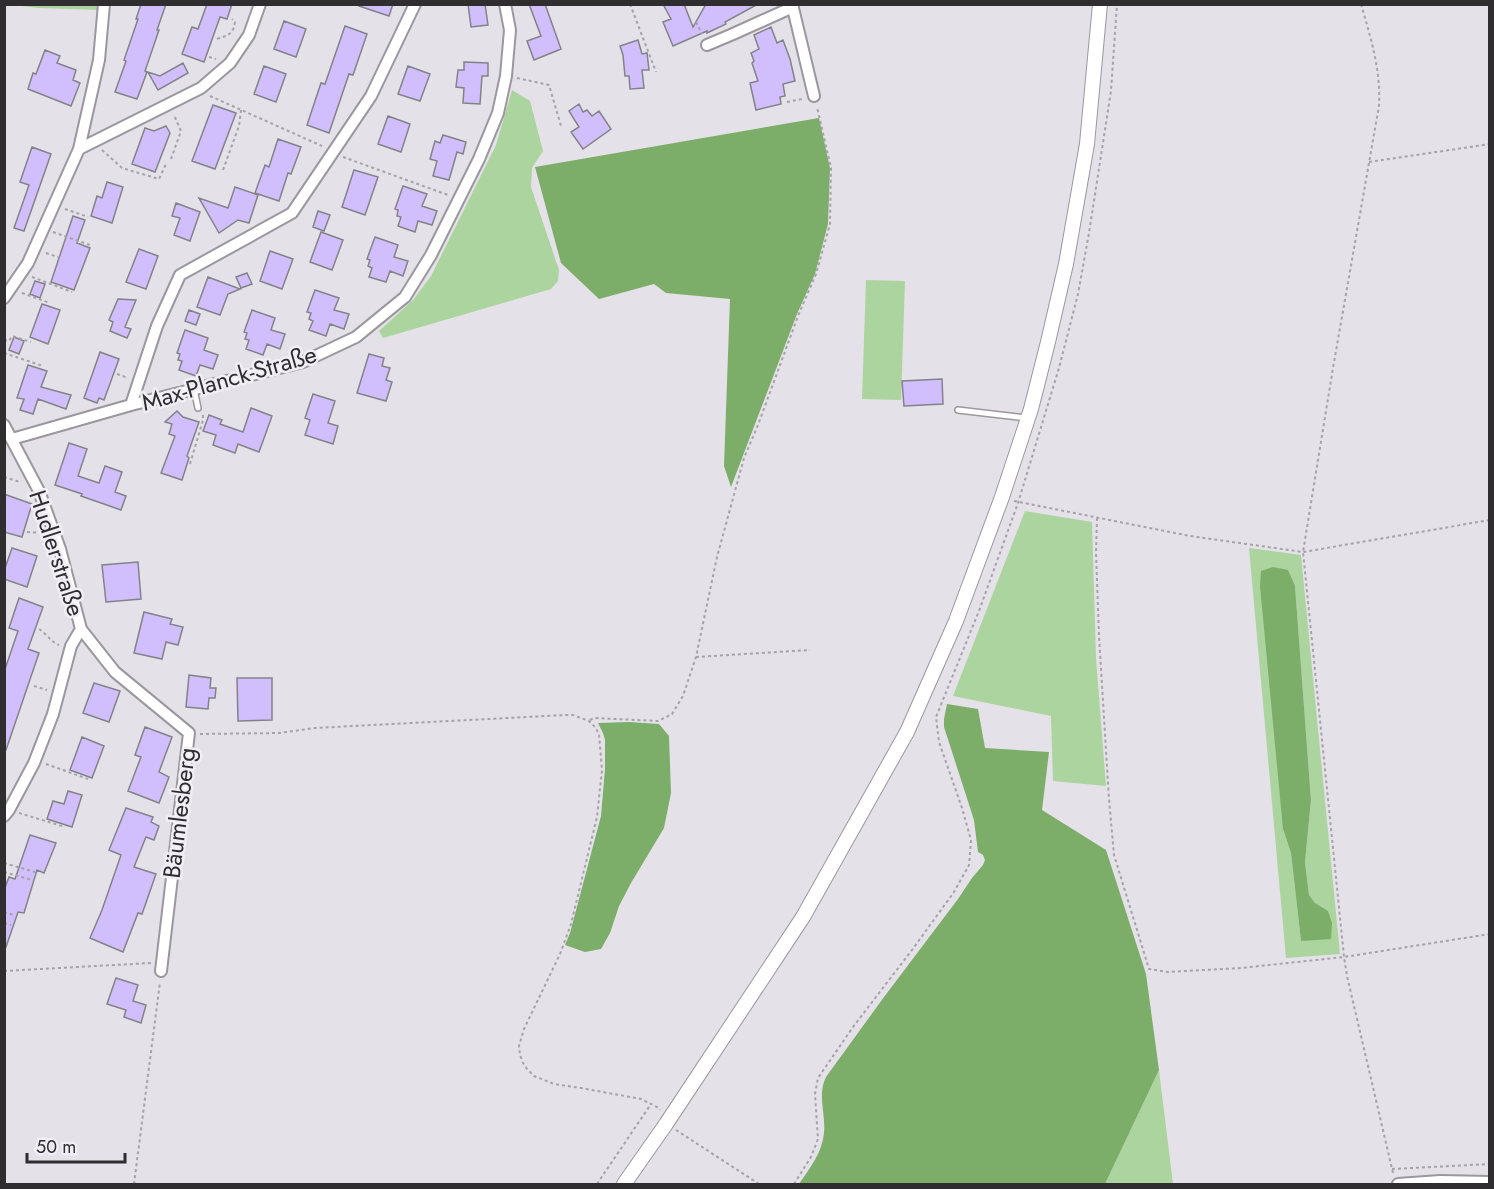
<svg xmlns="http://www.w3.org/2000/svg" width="1494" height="1189" viewBox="0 0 1494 1189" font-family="Jost,sans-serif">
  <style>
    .green { fill: #acd49e; fill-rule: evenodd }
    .forest { fill: #7cad69 }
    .building { fill: #d1bffd; stroke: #848289; stroke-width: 1.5 }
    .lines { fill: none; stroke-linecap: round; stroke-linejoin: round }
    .lane-casing { stroke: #9a979e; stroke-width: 8 }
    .street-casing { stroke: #9a979e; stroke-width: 14 }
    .secondary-casing { stroke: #9a979e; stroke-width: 16 }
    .path { stroke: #a5a2a8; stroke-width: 2; stroke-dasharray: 3 3; stroke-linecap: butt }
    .lane { stroke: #fff; stroke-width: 5 }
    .street { stroke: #fff; stroke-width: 10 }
    .secondary { stroke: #fff; stroke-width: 14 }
    .labels { text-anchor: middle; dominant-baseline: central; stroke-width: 5; stroke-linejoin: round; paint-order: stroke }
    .street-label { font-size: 24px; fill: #2f2d30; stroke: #f2eef5 }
  </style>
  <rect width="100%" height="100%" fill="#e5e1e8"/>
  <!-- green -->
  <path class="green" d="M13,5H102L101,10L38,8Z
    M512,90L530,101L543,151L532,168L531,187L559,270L558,281L551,289L383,338L379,331L413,300L431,276L496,145Z
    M866,280L905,281L901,400L862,399Z
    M1025,511L1092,522L1096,658L1106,786L1053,781L1051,716L953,696Z
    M1249,548L1301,555L1340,954L1286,958ZM1295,586L1311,800L1305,862L1309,895L1315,903L1328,912L1301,941L1291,853L1283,829Z
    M1159,1070L1173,1184H1105Z"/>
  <!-- forest -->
  <path class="forest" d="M819,118L830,168L828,224L815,274L797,314L731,487L724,466L730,299L666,293L654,284L599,299L561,263L535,167Z
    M1273,567L1288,570L1295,586L1311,800L1305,862L1309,895L1315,903L1328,911L1332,923L1331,939L1301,941L1291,853L1283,829L1260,586L1261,571Z
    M947,704L978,709L985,748L1049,752L1042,810L1106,850L1146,974L1159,1070L1105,1184H799C810,1168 822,1153 824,1133C826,1114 817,1095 826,1077L884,997L958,899L972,878L983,865L985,860L983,855L978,852L974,820L944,727V719Z
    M629,722L659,724L669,736L671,793L664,828L631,883L619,906L610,933L601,949L585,952L565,945L570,933L601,816L605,769V740L603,733L598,723Z"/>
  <!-- building -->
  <path class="building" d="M141,4H166L157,30H159L145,71L147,72L137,99L115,92L126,61L124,60L138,19H136Z
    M207,4H232L227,19L220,17L204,62L182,54L192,27L198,29Z
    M360,4H393L389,16L359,6Z
    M468,4H485L488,25L471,27Z
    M529,4H545L561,49L534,60L527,41L541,36Z
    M663,4H684L693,27L706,4H758L725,22L726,24L707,33V31L673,46L663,22L671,19Z
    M284,21L306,29L296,57L274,49Z
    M345,26L367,34L353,75L349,74L329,133L307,125L321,83L325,84Z
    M771,27L777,43L783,40L790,59L795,81L783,84L785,96L780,97L781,104L756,110L750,83L758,81L752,63L754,61L751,53L759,49L754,35Z
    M638,40L642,54L647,53L649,70H642L644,88L630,89L629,76H625L623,55L620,46Z
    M45,50L60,56L57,63L76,70L73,80L80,83L71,106L28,89L33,73L36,74Z
    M464,62L488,63V76H482L480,104L463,103L464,88L456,87L458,70H464Z
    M183,63L188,73L158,90L148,72L160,76Z
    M264,66L286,74L276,102L254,94Z
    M408,66L430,74L420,101L398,94Z
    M579,104L583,112L587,110L592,116L599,111L611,129L583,149L571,132L579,127L569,111Z
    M213,105L236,113L215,169L192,161Z
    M388,116L410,124L401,152L378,144Z
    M166,126L170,133L155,172L132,164L145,128L154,131Z
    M443,135L466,142L463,154L457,152L449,180L433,176L437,161L430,159L435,141L440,143Z
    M278,139L301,147L291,174L288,173L279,201L255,193L265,165L269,167Z
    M32,147L51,154L24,231L14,228L29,185L20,182Z
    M354,170L378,177L365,215L342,207Z
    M107,182L123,187L112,223L91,216L97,196L102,198Z
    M403,186L427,194L422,206L437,211L432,225L418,221L415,232L398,226L401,217L397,216L398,210L395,209Z
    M235,187L258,195L249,223L238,220L219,233L199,198L228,208Z
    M176,203L200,212L190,241L174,235L180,218L172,216Z
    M318,211L330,215L324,231L313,227Z
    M73,216L85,220L77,243L90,248L74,290L51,282Z
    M321,232L343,240L332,270L310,262Z
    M375,237L398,245L394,257L408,261L403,276L390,271L386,282L369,277L372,268L368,266L370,260L367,259Z
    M139,249L158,256L146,289L126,282Z
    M270,251L293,259L282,289L260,281Z
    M247,273L252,284L241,288L236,277Z
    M208,277L240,289L228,294L220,315L197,307Z
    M35,281L45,284L40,298L30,294Z
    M315,290L339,298L334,310L349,314L344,329L330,324L326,336L309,330L313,321L309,319L311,313L307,312Z
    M118,299L136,300L125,327L131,329L127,338L110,331L113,322L109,320Z
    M42,304L60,310L48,344L30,337Z
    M189,310L200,314L196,325L185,321Z
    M252,310L275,318L271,330L285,334L280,349L267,344L263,355L246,349L249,340L245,339L247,333L244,332Z
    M185,330L208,338L204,350L218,355L213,369L200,365L196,376L179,370L182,361L178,360L180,354L177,353Z
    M14,337L24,341L19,354L9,350Z
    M100,352L119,359L104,400L99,398L97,403L84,398Z
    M369,354L384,358L382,366L390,368L386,380L392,382L386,401L357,393Z
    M28,365L47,371L41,387L71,395L66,409L38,399L33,414L20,410L24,399L17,398Z
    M942,379L943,404L904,406L902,381Z
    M313,394L335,401L328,423L338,426L333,444L305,435L310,420L305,418Z
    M251,408L272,416L259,452L238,444L235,453L213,445L216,435L203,431L209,415L222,420L220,424L243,432Z
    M177,411L183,417L199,422L187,456L189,458L182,480L161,473L175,436L169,434L172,424L165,422Z
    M69,443L87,449L78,476L99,483L105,466L122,472L115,492L126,496L121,510L81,496L82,494L55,485Z
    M4,494L32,504L22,537L4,532Z
    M12,548L37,556L27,587L4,579V571Z
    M138,562L141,599L106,602L102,565Z
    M19,598L43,607L28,649L39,653L6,750H4V672L18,631L9,628Z
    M144,612L172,619L170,624L183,627L178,645L166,642L162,659L134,653Z
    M189,675L211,678L210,688H216L215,698H209L208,709L186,707Z
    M237,678H272V720L238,721Z
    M94,683L120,691L109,722L83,713Z
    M145,727L172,737L159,772L169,777L159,803L128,791L141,757L135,755Z
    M82,737L104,746L92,778L70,770Z
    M68,791L82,795L72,827L47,819L53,801L64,804Z
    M126,808L153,817L151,822L159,826L154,840L146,837L134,867L156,874L142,914L138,913L123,952L90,938L102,910L121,855L109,850Z
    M30,835L56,843L44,873L37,870L24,913L18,912L6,947H4V890L9,877L15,879Z
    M116,978L138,985L133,1001L146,1005L141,1023L124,1017L126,1010L107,1004Z"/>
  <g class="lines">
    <!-- lane casing -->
    <g class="lane-casing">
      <path id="lane" d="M194,389L198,408
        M958,410L1026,418"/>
    </g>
    <!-- street casing -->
    <g class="street-casing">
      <path id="street" d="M792,4L814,96
        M707,45L733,34L793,7
        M79,149L201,88L230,63L249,35L260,4
        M4,298L28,263L79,149L99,60L104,4
        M131,405L157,326L180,275L292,213L371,96L415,4
        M4,425L39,491L60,549L81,629L71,646L53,714L34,763L9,810L4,816
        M12,439L131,405L303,362L356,337L405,297L431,255L479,159L498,113L506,76L510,30L505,4
        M81,629L115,672L189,733L161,971
        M1398,1184L1440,1181L1490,1182"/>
    </g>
    <!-- secondary casing -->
    <g class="secondary-casing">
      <path id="secondary" d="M624,1184L666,1124L803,917L907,732L956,621L1002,497L1031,409L1048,342L1066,264L1087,144L1100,4"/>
    </g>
    <!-- path -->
    <path class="path" d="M630,4L656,72
      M1361,4C1371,39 1381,70 1379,106L1333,368L1303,552L1344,957L1347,976L1393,1173
      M696,22L702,34
      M217,39C228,35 233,35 235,22L232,19
      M209,57L216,59
      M517,78L549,85L561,126
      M210,96L322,146
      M787,102L802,99
      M102,150L122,168L159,179L166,164
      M343,157L448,195
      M171,159L181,131L174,115
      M1369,162L1490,144
      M223,170L239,126L241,110
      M65,209L88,217
      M53,232L90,245
      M46,253L58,257
      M32,277L72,292
      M22,293L50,303
      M4,340L9,341L12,336L31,342
      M4,353L43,366
      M117,374L128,378
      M190,464L203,420V415
      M4,477L20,482
      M1014,501L1190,536L1303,552L1490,520
      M1097,518L1096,552L1099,636L1109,799L1114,855L1149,969L1167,972L1241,968L1344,957L1490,934
      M27,532L42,533
      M39,629C47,634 51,642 59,645
      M696,657L810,650
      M34,686L47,690
      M590,720L594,718L658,721L672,714L683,696L696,657L717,557L744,458L758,425L798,316L816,274L830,224L831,168L817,107
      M200,734L279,733L315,728L565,715H573L589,721L595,727L599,734L602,770L597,817L571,924L560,954L524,1029L519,1046L520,1055L523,1063L527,1069L534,1076L554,1084L581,1088L641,1099L659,1108L660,1110
      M46,764L88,779
      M19,813L65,827
      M4,863L35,872
      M4,872L32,880
      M4,912L14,915
      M4,923L11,925
      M4,971L151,963
      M676,1130L759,1184
      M1392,1169L1490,1164
      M134,1184L160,982
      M597,1184L651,1104
      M794,1184L811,1157L818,1139L815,1094L818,1078L853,1027L912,950L954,892L969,865L971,840L962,808L939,742L936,717L979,611L1018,503L1059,368L1078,294L1089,233L1111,91L1117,4"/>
    <!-- lane -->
    <use href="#lane" class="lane"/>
    <!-- street -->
    <use href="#street" class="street"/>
    <!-- secondary -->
    <use href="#secondary" class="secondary"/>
  </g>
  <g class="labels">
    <!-- street labels -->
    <g class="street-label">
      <text transform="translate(229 378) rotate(-16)">Max-Planck-Straße</text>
      <text transform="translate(57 553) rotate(72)">Hudlerstraße</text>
      <text transform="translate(179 813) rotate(-83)">Bäumlesberg</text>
    </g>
  </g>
  <!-- border -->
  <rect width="1494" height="1189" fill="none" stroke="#2f2d30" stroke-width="12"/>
  <!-- scale -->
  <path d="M27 1153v9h98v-9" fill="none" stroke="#2f2d30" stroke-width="3"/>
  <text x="36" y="1153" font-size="18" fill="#2f2d30" stroke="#f2eef5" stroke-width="4.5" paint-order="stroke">50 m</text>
</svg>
